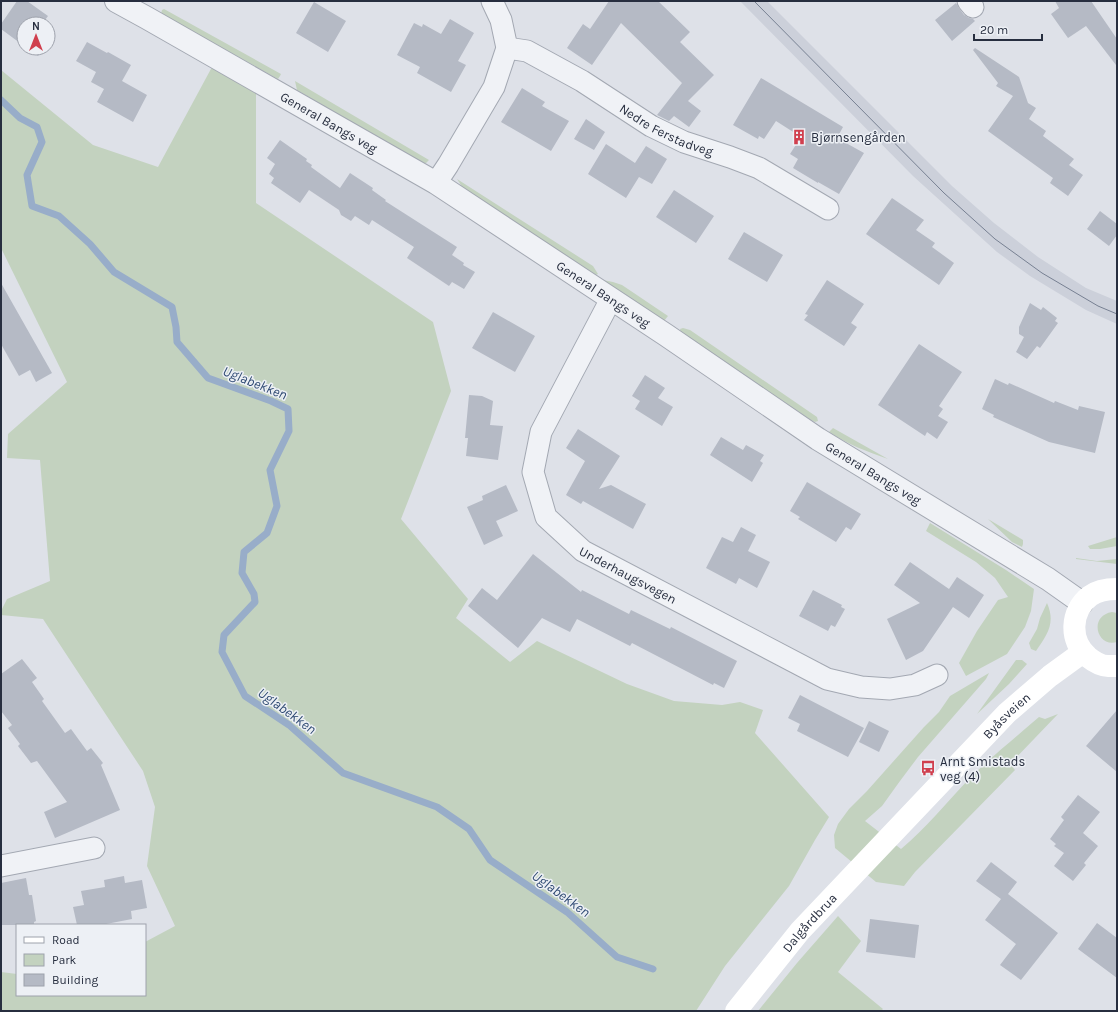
<svg xmlns="http://www.w3.org/2000/svg" width="1118" height="1012" viewBox="0 0 1118 1012" font-family="Karla,sans-serif">
  <style>
    .built { fill: #ccd0da }
    .green { fill: #c3d2bf }
    .lines { fill: none; stroke-linecap: round; stroke-linejoin: round }
    .stream { stroke: #98adc9; stroke-width: 7 }
    .building { fill: #b5bac5 }
    .minor-casing { stroke: #a3a8b2; stroke-width: 23 }
    .tertiary-casing { stroke: #a3a8b2; stroke-width: 24 }
    .minor { stroke: #f0f2f6; stroke-width: 21 }
    .tertiary { stroke: #f0f2f6; stroke-width: 22 }
    .secondary { stroke: #fff; stroke-width: 22 }
    .tram { stroke: #778092; stroke-width: 1 }
    .labels { text-anchor: middle; dominant-baseline: central; stroke-width: 3; stroke-linejoin: round; paint-order: stroke }
    .street-label { font-size: 13px; fill: #272e3f; stroke: #edf0f5 }
    .poi-label { font-size: 13px; fill: #272e3f; stroke: #edf0f5; text-anchor: start }
    .water-label { font-size: 14px; font-style: italic; fill: #304b73; stroke: #edf0f5 }
  </style>
  <rect width="100%" height="100%" fill="#dee1e8"/>
  <!-- built -->
  <path class="built" d="M740,1H767L952,186L994,223L1038,257L1086,288L1117,301V324L1086,310L1030,276L997,252L913,176Z"/>
  <!-- green -->
  <path class="green" d="M164,9L281,74L280,76L278,79L161,14L162,10Z
    M212,67L256,91V203L433,322L451,391L401,519L468,599L456,618L510,662L537,641L627,684L674,701L722,705L740,702L763,710L755,733L829,817L815,840L789,886L725,966L696,1011H1V972L17,974V995H145V942L175,926L147,866L155,807L143,771L43,619L1,615V611L7,599L50,581L40,460L7,458L8,434L67,382L1,248V70L93,145L158,167Z
    M295,81L429,160L426,163H421L297,90Z
    M457,179L593,266L598,274L596,275L464,190Z
    M603,280L613,282L622,285L668,316L664,321Z
    M683,328L690,330L817,417L818,421L815,422L811,420L687,337L681,333L680,329Z
    M833,428L888,459C868,452 847,444 829,432Z
    M988,519L1023,540V544L1022,547L1012,542Z
    M930,523L1006,570L1034,589L1031,611L1025,627L1007,654L966,676L959,663L977,631L998,600L1008,597L995,578L976,562L926,531Z
    M1117,537V546L1100,549H1090L1088,546Z
    M1076,558L1097,561L1117,559V564L1076,559Z
    M1047,603C1056,623 1047,635 1036,651L1031,649L1029,643L1037,629L1040,618Z
    M1112,612L1117,613V642C1097,648 1088,616 1112,612Z
    M1016,660H1022L1027,664L1009,684L977,714Z
    M989,673L986,679L918,757L900,781L882,806L865,821L901,849C926,828 947,802 970,778C992,756 1016,737 1039,717L1045,719L1058,714L1010,764L1015,770L915,872L904,886L876,882L835,848L834,835L838,824L849,809L867,791L924,727L939,712L950,696Z
    M838,916L861,941L838,972L883,1009L881,1011H758L797,963Z"/>
  <g class="lines">
    <!-- stream -->
    <path class="stream" d="M1,100L20,118L37,127L42,142L27,175L32,206L59,216L90,244L114,272L172,307L176,327L177,342L208,378L271,401L288,409L289,431L270,470L277,506L267,533L244,552L242,573L254,594L255,602L224,635L222,652L245,696L289,725L343,773L437,807L469,829L490,860L567,912L617,957L653,969"/>
  </g>
  <!-- building -->
  <path class="building" d="M17,1H27L48,16L42,24H24V46L1,29V24Z
    M609,1H658L690,32L680,42L714,75L688,101L701,111L689,127L674,116L669,121L657,115L682,83L621,23L592,65L567,48L583,24L590,29Z
    M1055,1H1091L1117,39V64L1116,65L1086,26L1068,38L1051,14L1059,8Z
    M314,2L346,21L328,52L296,33Z
    M956,3L959,8L964,15L969,18L973,19L975,21L952,41L935,20Z
    M450,19L474,33L458,61L466,65L451,92L417,73L420,67L397,55L414,23L422,27L423,24L441,34Z
    M48,29L54,33L48,42Z
    M87,42L107,53L108,52L131,65L122,81L147,95L133,122L97,102L104,89L91,82L96,72L76,61Z
    M27,48H44L38,56Z
    M975,48L1019,77L1028,103L1036,108L1029,119L1046,131L1043,136L1074,159L1069,165L1083,175L1068,196L1050,183L1053,178L988,131L1013,96L996,86L998,83L973,50Z
    M761,78L843,127L837,138L864,153L839,194L818,182V183L793,168L798,159L790,154L801,137L776,121L764,139L759,136L758,139L733,125Z
    M522,88L545,102L542,106L569,121L551,151L501,122Z
    M586,119L605,132L594,150L574,139Z
    M280,140L307,159L306,161L312,165L311,167L340,188L350,173L373,188L372,190L386,200L385,201L457,247L452,255L464,263L463,265L475,272L464,289L452,282L449,286L407,258L414,247L372,220L369,225L355,216L351,221L341,215L339,210L309,190L300,203L271,183L274,178L269,174L275,164L267,158Z
    M606,144L635,163L646,146L667,159L652,184L639,177L626,198L588,174Z
    M674,190L714,216L696,243L656,217Z
    M892,198L924,220L916,230L935,243L932,247L954,263L939,285L866,234Z
    M1100,211L1117,224V235L1109,246L1087,229Z
    M744,232L783,255L767,282L728,259Z
    M827,280L864,304L851,323L857,327L844,346L804,320L808,315L805,314Z
    M1,283L52,373L36,382L30,370L19,376L1,344Z
    M1030,303L1041,310L1043,307L1057,318L1055,321L1058,323L1040,348L1037,346L1027,359L1016,352L1024,337L1019,334V327Z
    M493,312L535,336L515,372L472,348Z
    M919,344L962,372L939,406L943,409L938,416L948,422L937,439L927,432L925,436L878,405Z
    M645,375L665,388L658,398L673,407L662,426L635,409L640,401L632,396Z
    M995,379L1008,385L1009,383L1054,403L1055,401L1078,410L1079,406L1105,412L1095,453L1049,442L993,417L994,415L982,409Z
    M469,395L482,396L493,401L490,425L503,426L498,460L466,456L468,438H465Z
    M578,429L620,456L599,489L611,485L646,504L633,529L583,501L581,504L566,495L585,461L566,448Z
    M721,437L743,450L746,445L764,455L760,461L763,463L752,482L710,455Z
    M807,482L861,514L851,530L846,527L836,542L798,519L800,517L790,511Z
    M506,485L518,511L496,521L503,536L484,545L467,507L483,500L482,496Z
    M741,527L756,535L748,551L770,562L757,588L739,578L736,584L706,568L722,537L733,542Z
    M533,554L581,592L582,590L629,614L631,610L670,629L671,627L737,661L724,688L714,683L713,685L632,643L630,646L577,619L570,632L542,618L518,648L468,606L482,588L497,600Z
    M910,562L949,589L957,577L984,595L969,618L953,607L923,651L906,660L887,619L920,603L894,585Z
    M813,590L842,605L841,607L845,609L835,627L831,625L828,631L799,616Z
    M22,659L37,678L32,682L44,699L42,701L65,733L71,729L87,751L91,748L103,763L101,765L120,810L55,838L44,812L67,802L37,761L31,763L18,746L20,744L8,728L12,725L1,711V674Z
    M800,695L864,728L848,757L797,731L800,724L788,718Z
    M1117,710V772L1086,746Z
    M869,721L889,731L879,752L859,742Z
    M1078,795L1100,812L1083,833L1098,846L1084,863L1086,865L1073,881L1054,866L1064,853L1054,846L1056,844L1050,839L1064,820L1061,817Z
    M991,862L1017,882L1008,894L1058,933L1021,980L1000,965L1016,944L985,920L1001,899L976,881Z
    M124,876L125,883L142,880L147,908L131,911L132,919L101,925H77L73,907L84,905L81,891L105,887L104,880Z
    M26,878L29,895H32L36,921L34,922V925H1V883Z
    M870,919L919,925L915,958L866,952Z
    M1097,923L1117,938V978L1078,949Z"/>
  <g class="lines">
    <!-- minor casing -->
    <g class="minor-casing">
      <g id="minor">
        <path d="M968,1L973,7"/>
        <path id="s1" d="M507,48L527,51L582,81L651,126L684,142L730,157L759,168L828,209"/>
        <path d="M436,183L448,165L494,87L507,48L501,20L492,1"/>
        <path id="s2" d="M611,299L541,432L533,472L546,517L583,551L827,679L861,687L890,689L915,685L937,675"/>
        <path d="M1,866L94,848"/>
      </g>
    </g>
    <!-- tertiary casing -->
    <g class="tertiary-casing">
      <g id="tertiary">
        <path id="s3" d="M116,1L147,18L436,183L666,335L818,439L1048,579L1082,603"/>
      </g>
    </g>
    <!-- minor -->
    <use href="#minor" class="minor"/>
    <!-- tertiary -->
    <use href="#tertiary" class="tertiary"/>
    <!-- secondary -->
    <g class="secondary">
      <path d="M1117,589C1108,589 1098,590 1090,596C1070,611 1069,641 1088,657C1093,661 1101,666 1108,666C1111,666 1114,666 1117,666"/>
      <path id="s4" d="M736,1011L800,931L1007,713L1050,676L1083,652"/>
    </g>
    <!-- tram -->
    <path class="tram" d="M754,1L944,193L995,239L1042,273L1098,306L1117,314"/>
  </g>
  <!-- icons -->
  <defs>
    <g id="building-bare" transform="scale(1.2)"><path d="M-4-6H4V6H1V3H-1V6H-4ZM-2.5-4.3h1.7v1.8h-1.7ZM.8-4.3h1.7v1.8H.8ZM-2.5-1h1.7V.8h-1.7ZM.8-1h1.7V.8H.8Z" fill="#d03f4e" stroke="#edf0f5" stroke-width="2.5" paint-order="stroke"/></g>
    <g id="bus-bare" transform="scale(1.2)"><path d="M-5-6H5V4H4V6H2V4H-2V6H-4V4H-5ZM-3.5-4V0h7V-4ZM-3.5 1.2v1.5H-2V1.2ZM2 1.2v1.5H3.5V1.2Z" fill="#d03f4e" stroke="#edf0f5" stroke-width="2.5" paint-order="stroke"/></g>
  </defs>
  <g fill-rule="evenodd">
    <use href="#building-bare" x="799" y="137"/>
    <use href="#bus-bare" x="928" y="768"/>
  </g>
  <g class="labels">
    <!-- street labels -->
    <g class="street-label">
      <text stroke="none"><textPath href="#s3" startOffset="245">General Bangs veg</textPath></text>
      <text stroke="none"><textPath href="#s1" startOffset="181">Nedre Ferstadveg</textPath></text>
      <text stroke="none"><textPath href="#s3" startOffset="569">General Bangs veg</textPath></text>
      <text stroke="none"><textPath href="#s3" startOffset="893">General Bangs veg</textPath></text>
      <text stroke="none"><textPath href="#s2" startOffset="339">Underhaugsvegen</textPath></text>
      <text stroke="none"><textPath href="#s4" startOffset="401">Byåsveien</textPath></text>
      <text stroke="none"><textPath href="#s4" startOffset="115">Dalgårdbrua</textPath></text>
    </g>
    <!-- poi labels -->
    <g class="poi-label">
      <text x="811" y="137">Bjørnsengården</text>
      <text x="940" y="761">Arnt Smistads<tspan x="940" dy="15">veg (4)</tspan></text>
    </g>
    <!-- water labels -->
    <g class="water-label">
      <text transform="translate(255 383) rotate(22)">Uglabekken</text>
      <text transform="translate(287 711) rotate(36)">Uglabekken</text>
      <text transform="translate(561 894) rotate(36)">Uglabekken</text>
    </g>
  </g>
  <!-- border -->
  <rect width="1118" height="1012" fill="none" stroke="#272e3f" stroke-width="4"/>
  <!-- legend -->
  <rect x="16" y="924" width="130" height="72" fill="#edf0f5" stroke="#9ea2ac"/>
  <rect x="24" y="937" width="20" height="6" fill="#ffffff" stroke="#9ea2ac"/>
  <text x="52" y="944" font-size="12" fill="#272e3f">Road</text>
  <rect x="24" y="954" width="20" height="12" fill="#c3d2bf" stroke="#9ea2ac"/>
  <text x="52" y="964" font-size="12" fill="#272e3f">Park</text>
  <rect x="24" y="974" width="20" height="12" fill="#b5bac5" stroke="#9ea2ac"/>
  <text x="52" y="984" font-size="12" fill="#272e3f">Building</text>
  <!-- north arrow -->
  <g transform="translate(36 36)"><circle r="19" fill="#edf0f5" stroke="#9ea2ac"/>
  <path d="M0-3L7 15L0 10L-7 15Z" fill="#d03f4e"/>
  <text y="-6" font-size="11" font-weight="bold" text-anchor="middle" fill="#272e3f">N</text>
  </g>
  <!-- scale -->
  <path d="M974 34v6h68v-6" fill="none" stroke="#272e3f" stroke-width="2"/>
  <text x="980" y="34" font-size="12" fill="#272e3f" stroke="#edf0f5" stroke-width="3" paint-order="stroke">20 m</text>
</svg>
